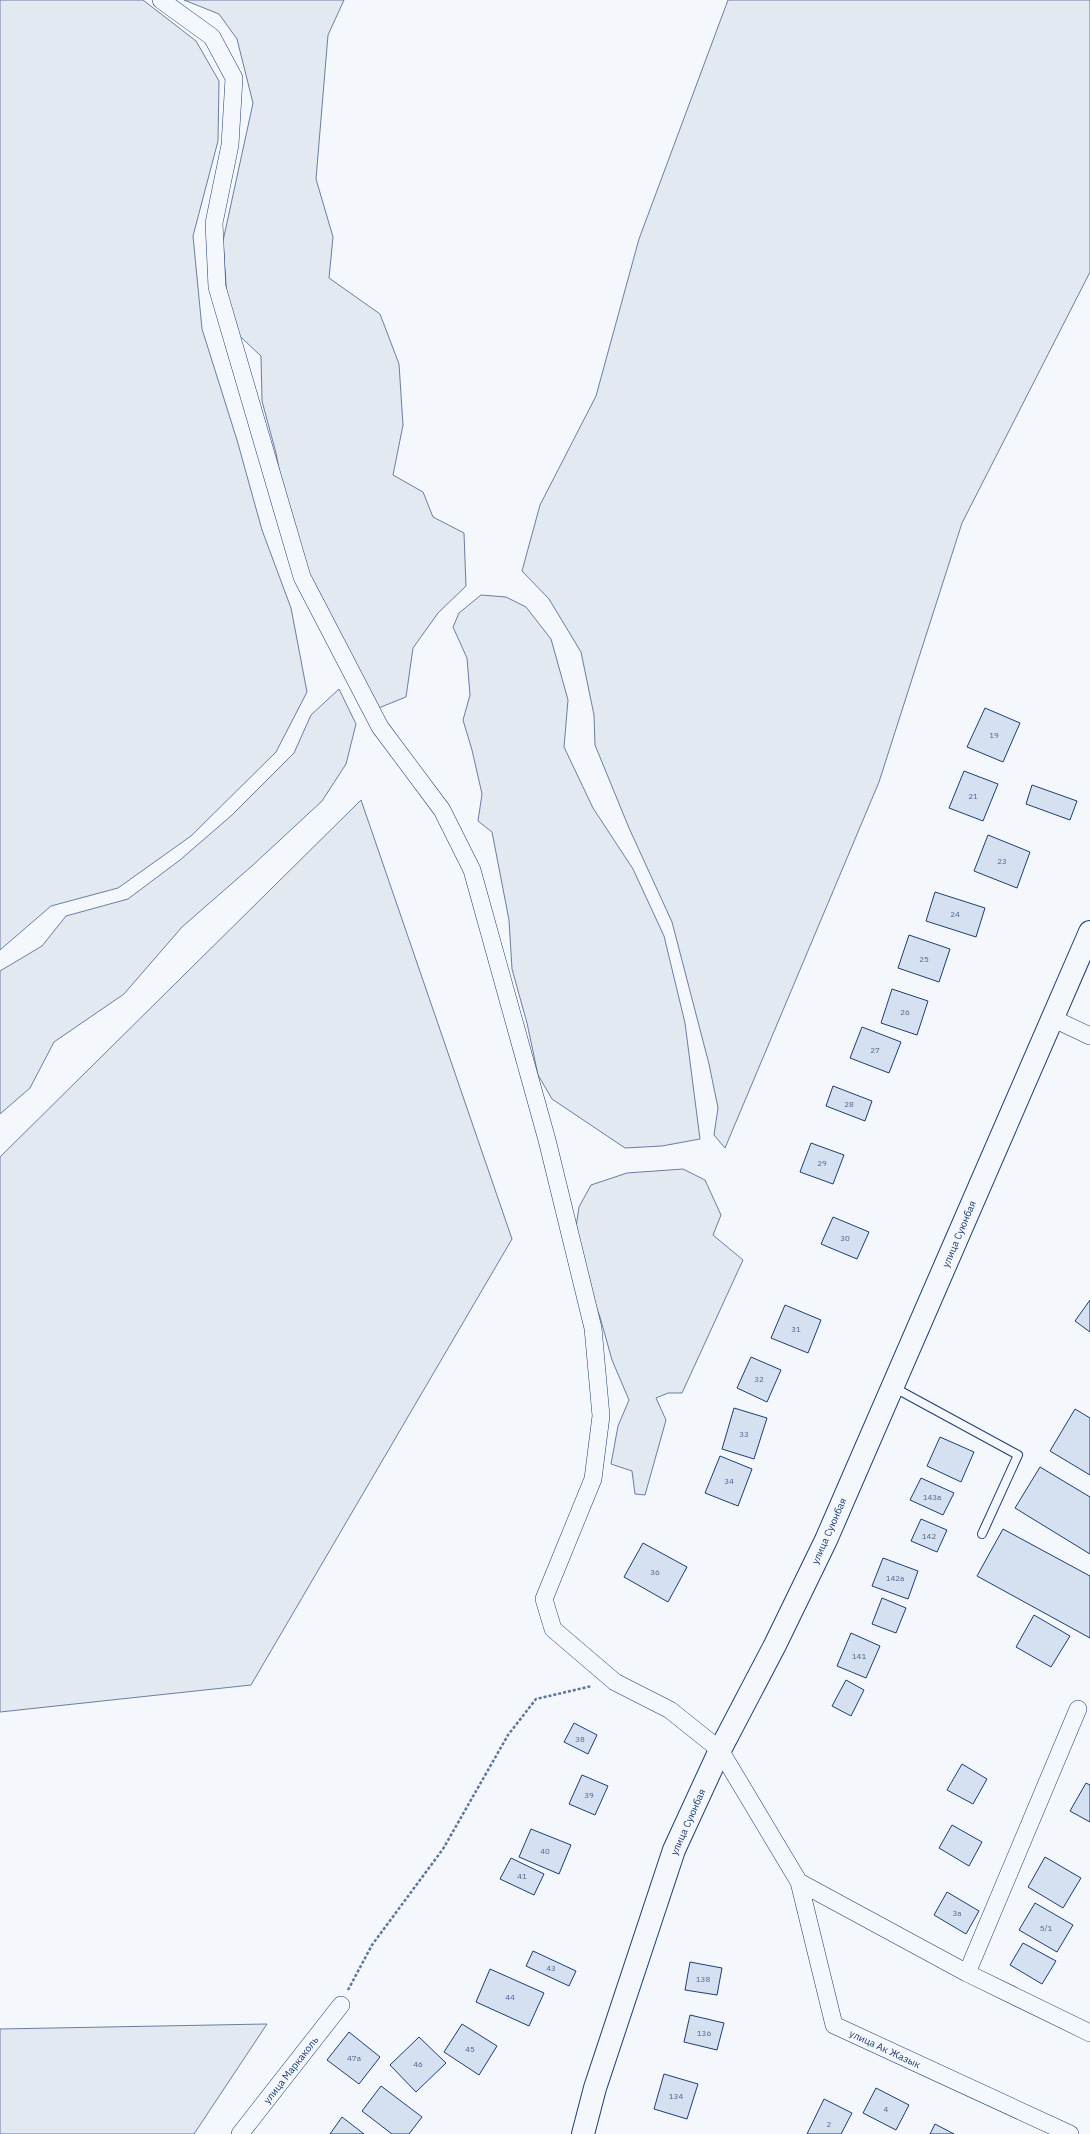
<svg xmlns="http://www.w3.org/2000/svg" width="1090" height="2134" viewBox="0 0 1090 2134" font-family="'IBM Plex Sans',sans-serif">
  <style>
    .green { fill: #e3e9f0; stroke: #687fa3 }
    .building { fill: #d5e0f0; stroke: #1d3f73 }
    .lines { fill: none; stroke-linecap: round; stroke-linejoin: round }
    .lane-casing { stroke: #1d3f73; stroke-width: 10 }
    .street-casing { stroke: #1d3f73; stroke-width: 18 }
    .secondary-casing { stroke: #1d3f73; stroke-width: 24 }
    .path { stroke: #5e769c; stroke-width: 2.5; stroke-dasharray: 3 2; stroke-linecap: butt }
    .lane { stroke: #f4f7fb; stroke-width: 8 }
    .street { stroke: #f4f7fb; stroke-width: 17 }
    .secondary { stroke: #f4f7fb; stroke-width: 22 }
    .labels { text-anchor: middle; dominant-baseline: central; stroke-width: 3; stroke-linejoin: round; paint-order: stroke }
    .number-label { font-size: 8px; fill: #4b6792 }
    .street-label { font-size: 10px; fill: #1d3f73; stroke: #f4f7fb }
  </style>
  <rect width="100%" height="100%" fill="#f4f7fb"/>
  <!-- green -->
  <path class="green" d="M0,0H143L196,41L219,81L218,141L193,236L202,329L237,440L262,530L291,608L307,692L276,752L191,836L118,888L51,906L0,950Z
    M184,0H344L328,35L316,179L333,237L329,278L380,314L399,364L403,425L393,475L423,492L433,517L464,533L466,586L438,613L413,648L406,697L376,709L293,544L276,453L262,401L261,356L229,326L223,241L253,103L237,39L219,14Z
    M728,0H1090V272L962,523L879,782L725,1148L714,1135L718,1108L709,1064L672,922L629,828L595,745L594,715L581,652L549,599L522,571L540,505L596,396L639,239Z
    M481,595L506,597L526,607L551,639L568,700L564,747L593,808L633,869L664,936L685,1023L700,1139L662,1146L625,1148L552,1099L538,1075L527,1023L512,969L509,920L492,832L478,821L482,794L472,750L463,720L470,695L467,658L453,627L459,613Z
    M339,689L356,724L346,764L322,801L253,865L182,927L124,994L54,1042L30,1088L0,1114V971L42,946L66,916L128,899L180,860L232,815L294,753L311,715Z
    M361,800L512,1239L251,1685L0,1712V1157Z
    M683,1169L705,1180L721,1215L713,1235L743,1260L682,1393H668L656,1398L666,1420L645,1495L635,1494L632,1471L611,1464L618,1426L629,1400L612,1360L600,1317L573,1248L579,1207L591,1185L627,1173Z
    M267,2024L194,2134H0V2029Z"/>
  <!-- building -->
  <path class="building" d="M985,708L1020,723L1003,762L967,747Z
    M964,771L998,784L983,821L949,808Z
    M1032,785L1077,801L1070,820L1026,804Z
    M988,835L1030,852L1017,888L974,871Z
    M935,892L985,908L976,937L926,921Z
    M909,935L950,949L939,982L898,968Z
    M892,989L928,1001L917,1035L881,1023Z
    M862,1027L901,1042L889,1073L850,1058Z
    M833,1086L872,1101L865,1121L826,1106Z
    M811,1143L844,1155L833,1184L800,1172Z
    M833,1217L869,1232L857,1259L821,1244Z
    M1090,1300V1332L1075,1321Z
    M785,1305L821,1320L808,1353L771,1338Z
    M751,1357L781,1370L767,1402L737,1388Z
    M734,1408L767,1418L754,1459L722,1449Z
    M1075,1409L1090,1418V1475L1050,1451Z
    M940,1437L974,1452L961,1482L927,1466Z
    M720,1456L752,1469L738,1506L705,1493Z
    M1040,1467L1090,1497V1554L1015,1508Z
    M921,1478L954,1493L943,1515L910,1500Z
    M921,1519L947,1530L937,1552L911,1541Z
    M1003,1529L1090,1576V1638L977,1576Z
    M643,1543L687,1567L668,1602L624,1577Z
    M883,1558L918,1571L908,1599L872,1586Z
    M882,1598L906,1608L896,1633L872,1624Z
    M1034,1615L1070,1636L1051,1667L1016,1647Z
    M851,1633L880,1646L866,1678L837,1666Z
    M846,1680L864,1690L851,1716L832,1706Z
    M574,1723L597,1735L588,1754L564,1742Z
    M962,1764L987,1779L973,1804L947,1790Z
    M582,1775L608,1786L595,1815L569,1804Z
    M1086,1783L1090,1785V1822L1070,1811Z
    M952,1825L982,1842L969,1866L939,1848Z
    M531,1829L571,1845L559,1874L519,1857Z
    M1045,1857L1081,1878L1063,1908L1028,1887Z
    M511,1858L544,1874L534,1895L500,1879Z
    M947,1892L979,1911L966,1934L934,1915Z
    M1035,1903L1073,1925L1057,1952L1019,1930Z
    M1023,1943L1056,1961L1042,1984L1010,1965Z
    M533,1951L576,1971L569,1986L526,1966Z
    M690,1962L722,1968L717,1995L685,1990Z
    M490,1969L544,1993L529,2026L476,2002Z
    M690,2015L724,2023L717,2050L684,2042Z
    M462,2024L497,2046L479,2075L444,2052Z
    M349,2032L380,2057L359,2084L327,2060Z
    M419,2037L446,2063L416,2092L390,2065Z
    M664,2074L698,2084L687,2119L654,2109Z
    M381,2086L422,2117L409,2134H392L362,2111Z
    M876,2088L909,2105L896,2130L863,2113Z
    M824,2099L852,2113L841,2134H807Z
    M342,2117L364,2134H330Z
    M935,2124L954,2134H930Z"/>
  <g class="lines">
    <!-- lane casing -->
    <g class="lane-casing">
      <path id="lane" d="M893,1387L1018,1455L982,1534"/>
    </g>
    <!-- street casing -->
    <g class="street-casing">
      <path id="street" d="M161,0L212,37L234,78L230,145L214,223L217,287L302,577L380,727L442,810L472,870L547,1140L593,1328L601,1416L593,1479L544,1599L553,1629L615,1682L670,1710L720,1750L799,1882L834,2025L1070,2134
        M1052,1018L1090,1036
        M799,1882L967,1973L1090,2033
        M967,1973L1078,1709
        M240,2134L341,2005"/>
    </g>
    <!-- secondary casing -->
    <g class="secondary-casing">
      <path id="secondary" d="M583,2134L595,2088L674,1850L720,1750L775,1645L826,1540L1090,932"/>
    </g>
    <!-- path -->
    <path class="path" d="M348,1990L372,1945L443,1849L508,1735L536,1699L592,1686"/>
    <!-- lane -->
    <use href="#lane" class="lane"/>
    <!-- street -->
    <use href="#street" class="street"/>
    <!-- secondary -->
    <use href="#secondary" class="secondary"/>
  </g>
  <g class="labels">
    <!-- number labels -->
    <g class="number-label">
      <text x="994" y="735">19</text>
      <text x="973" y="796">21</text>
      <text x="1002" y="861">23</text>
      <text x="955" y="914">24</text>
      <text x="924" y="959">25</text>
      <text x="905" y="1012">26</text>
      <text x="875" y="1050">27</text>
      <text x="849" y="1104">28</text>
      <text x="822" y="1163">29</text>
      <text x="845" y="1238">30</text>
      <text x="796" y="1329">31</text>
      <text x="759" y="1379">32</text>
      <text x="744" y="1434">33</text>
      <text x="729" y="1481">34</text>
      <text x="932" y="1497">143а</text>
      <text x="929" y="1536">142</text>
      <text x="655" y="1572">36</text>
      <text x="895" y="1578">142а</text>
      <text x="859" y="1656">141</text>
      <text x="580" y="1739">38</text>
      <text x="589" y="1795">39</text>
      <text x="545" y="1851">40</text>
      <text x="522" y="1876">41</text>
      <text x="957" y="1913">3а</text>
      <text x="1046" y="1928">5/1</text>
      <text x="551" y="1968">43</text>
      <text x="703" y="1979">138</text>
      <text x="510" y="1997">44</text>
      <text x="704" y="2033">136</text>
      <text x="470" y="2049">45</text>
      <text x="354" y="2058">47а</text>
      <text x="418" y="2064">46</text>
      <text x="676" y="2096">134</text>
      <text x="886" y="2109">4</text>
      <text x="829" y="2124">2</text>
    </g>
    <!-- street labels -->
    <g class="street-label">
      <text transform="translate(959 1234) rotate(-67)">улица Суюнбая</text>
      <text transform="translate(829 1531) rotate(-66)">улица Суюнбая</text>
      <text transform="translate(688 1822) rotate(-66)">улица Суюнбая</text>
      <text transform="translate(885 2049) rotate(25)">улица Ак Жазык</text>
      <text transform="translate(291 2070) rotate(-52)">улица Маркаколь</text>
    </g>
  </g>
</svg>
